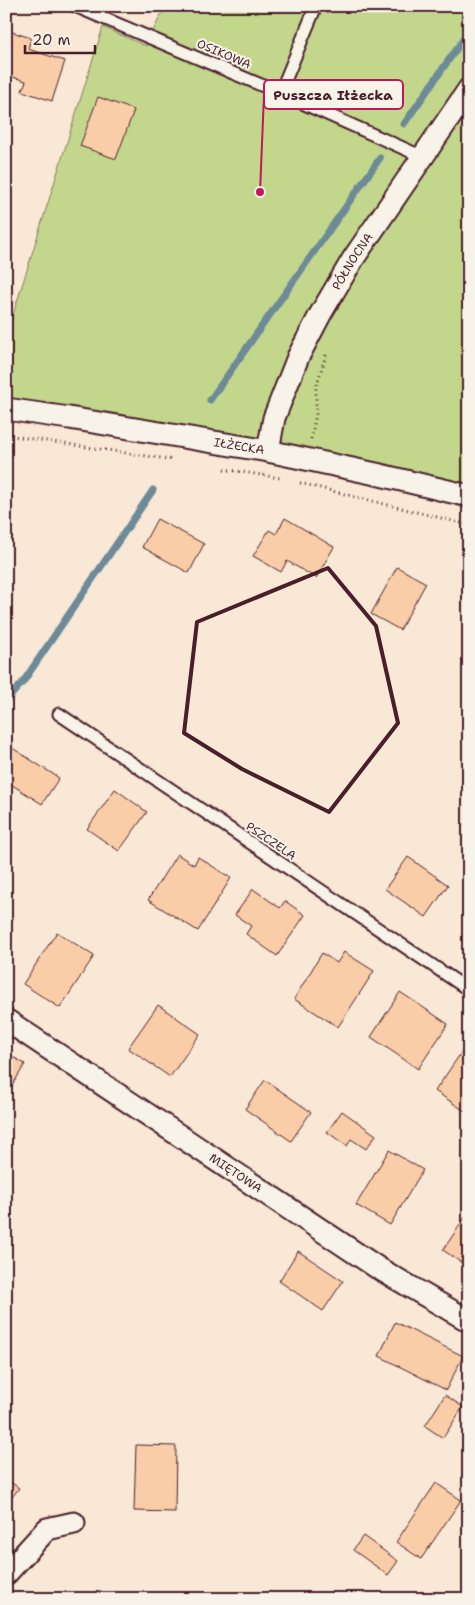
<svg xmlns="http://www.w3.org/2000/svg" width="475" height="1605" font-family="'Shantell Sans',sans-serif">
<rect width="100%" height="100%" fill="#f8e8d5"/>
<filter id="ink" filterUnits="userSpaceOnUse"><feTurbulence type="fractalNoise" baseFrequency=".02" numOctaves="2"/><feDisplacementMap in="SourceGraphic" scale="10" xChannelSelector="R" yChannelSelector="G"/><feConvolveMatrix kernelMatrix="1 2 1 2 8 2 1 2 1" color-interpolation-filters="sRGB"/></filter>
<g filter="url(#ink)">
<!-- green -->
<polygon fill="#c3d78c" stroke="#867b5c" points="165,6 469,6 469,496 6,409 6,337 103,27 146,46"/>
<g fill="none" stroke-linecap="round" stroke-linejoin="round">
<!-- stream -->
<g stroke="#6c8a98" stroke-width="7">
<polyline points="404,124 469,31"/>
<polyline points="210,400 380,158"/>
<polyline points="6,701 23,682 153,490"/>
</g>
</g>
<!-- building -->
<g fill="#f9cda8" stroke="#4a1f2b">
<polygon points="6,30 31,38 28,49 65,61 52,101 22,91 26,81 6,75"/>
<polygon points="98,97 134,110 116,159 80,146"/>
<polygon points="285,518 334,547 316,578 287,561 281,572 253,556 269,530 276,534"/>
<polygon points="157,519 204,544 189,573 142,547"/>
<polygon points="397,567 426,583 400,630 371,614"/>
<polygon points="6,744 59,778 42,804 6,781"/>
<polygon points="115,789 147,812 119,851 87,829"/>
<polygon points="177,854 194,865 198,857 231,878 198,931 148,900"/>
<polygon points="408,857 448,885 426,917 385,889"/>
<polygon points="253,889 280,908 285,901 305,915 277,956 246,934 251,926 235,915"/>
<polygon points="57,932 94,956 60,1008 23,984"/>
<polygon points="344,952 374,971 338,1027 294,999 322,953 337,963"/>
<polygon points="400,992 448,1024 418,1069 371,1037"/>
<polygon points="158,1005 200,1034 170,1077 128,1048"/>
<polygon points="463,1050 469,1053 469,1114 435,1091"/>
<polygon points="6,1053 25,1064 9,1091 6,1090"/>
<polygon points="265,1080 311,1112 291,1141 245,1109"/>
<polygon points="342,1111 376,1135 366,1149 351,1139 347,1146 327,1132"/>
<polygon points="389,1150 423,1170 390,1225 356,1205"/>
<polygon points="468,1213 469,1213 469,1268 443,1250"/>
<polygon points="298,1251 343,1281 323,1311 279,1281"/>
<polygon points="395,1322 463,1356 446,1390 379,1356"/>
<polygon points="445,1395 463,1407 443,1438 425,1426"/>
<polygon points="136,1445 176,1446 175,1512 134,1511"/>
<polygon points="6,1479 19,1488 6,1505"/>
<polygon points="436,1483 461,1500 421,1559 396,1542"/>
<polygon points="363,1536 398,1561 388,1575 353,1550"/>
</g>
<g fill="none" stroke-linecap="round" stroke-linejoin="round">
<!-- service casing -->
<g stroke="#4a1f2b" stroke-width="15">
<g id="service">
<polyline points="75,6 280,93 423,157"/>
<polyline points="280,93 316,6"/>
<polyline points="59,714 469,990"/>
</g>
</g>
<!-- minor casing -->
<g stroke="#4a1f2b" stroke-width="25">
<g id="minor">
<path id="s1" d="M 6,409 L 69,418 L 268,451 L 376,474 L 469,496"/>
<path id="s2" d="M 268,451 L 274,418 L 298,357 L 321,313 L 353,259 L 469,89"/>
<path id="s3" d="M 6,1020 L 378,1268 L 469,1321"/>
<polyline points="6,1574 47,1529 74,1523"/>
</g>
</g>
<!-- path -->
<g stroke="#4a1f2b" stroke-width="3" stroke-dasharray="1 4" stroke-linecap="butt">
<polyline points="6,435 174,460"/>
<polyline points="311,439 316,414 316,387 326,355"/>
<polyline points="224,469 280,478"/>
<polyline points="300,483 469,525"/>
<polyline points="462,1599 469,1591"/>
</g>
<!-- service -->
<use href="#service" stroke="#f7f3e8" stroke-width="11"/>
<!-- minor -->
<use href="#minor" stroke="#f7f3e8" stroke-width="21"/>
</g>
</g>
<!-- marked area -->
<path fill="none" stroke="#4a1f2b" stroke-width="4" stroke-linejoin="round" d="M 328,568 L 376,626 L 398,723 L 329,812 L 242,769 L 184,733 L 197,622 Z"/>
<g text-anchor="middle" stroke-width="4" stroke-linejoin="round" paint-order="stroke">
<!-- street labels -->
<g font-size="12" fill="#4a1f2b" stroke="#f7f3e8">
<text transform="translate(224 54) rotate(23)" y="4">OSIKOWA</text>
<text dy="4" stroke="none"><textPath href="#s2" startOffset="209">PÓŁNOCNA</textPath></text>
<text dy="4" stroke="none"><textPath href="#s1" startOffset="236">IŁŻECKA</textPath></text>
<text transform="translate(271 841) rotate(34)" y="4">PSZCZELA</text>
<text dy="4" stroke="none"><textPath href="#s3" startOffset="276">MIĘTOWA</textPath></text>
</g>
</g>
<!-- callouts -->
<path fill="none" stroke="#c2185b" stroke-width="2" d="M260 192L264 95"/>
<circle fill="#c2185b" stroke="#f7f3e8" stroke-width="2" cx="260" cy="192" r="5"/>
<rect fill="#f7f3e8" stroke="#c2185b" stroke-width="2" x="264" y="80" width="139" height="29" rx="5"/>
<g font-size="14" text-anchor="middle" font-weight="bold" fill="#4a1f2b">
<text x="333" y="100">Puszcza Iłżecka</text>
</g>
<!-- margin -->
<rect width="475" height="1605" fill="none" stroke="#f7f3e8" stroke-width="25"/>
<rect x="12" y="12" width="450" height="1580" fill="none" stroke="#4a1f2b" stroke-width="2" filter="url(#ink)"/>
<!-- scale -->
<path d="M25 45v8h70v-8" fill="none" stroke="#4a1f2b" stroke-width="2.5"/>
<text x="32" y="45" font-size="15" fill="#4a1f2b" stroke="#f7f3e8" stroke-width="4" paint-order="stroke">20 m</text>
</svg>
